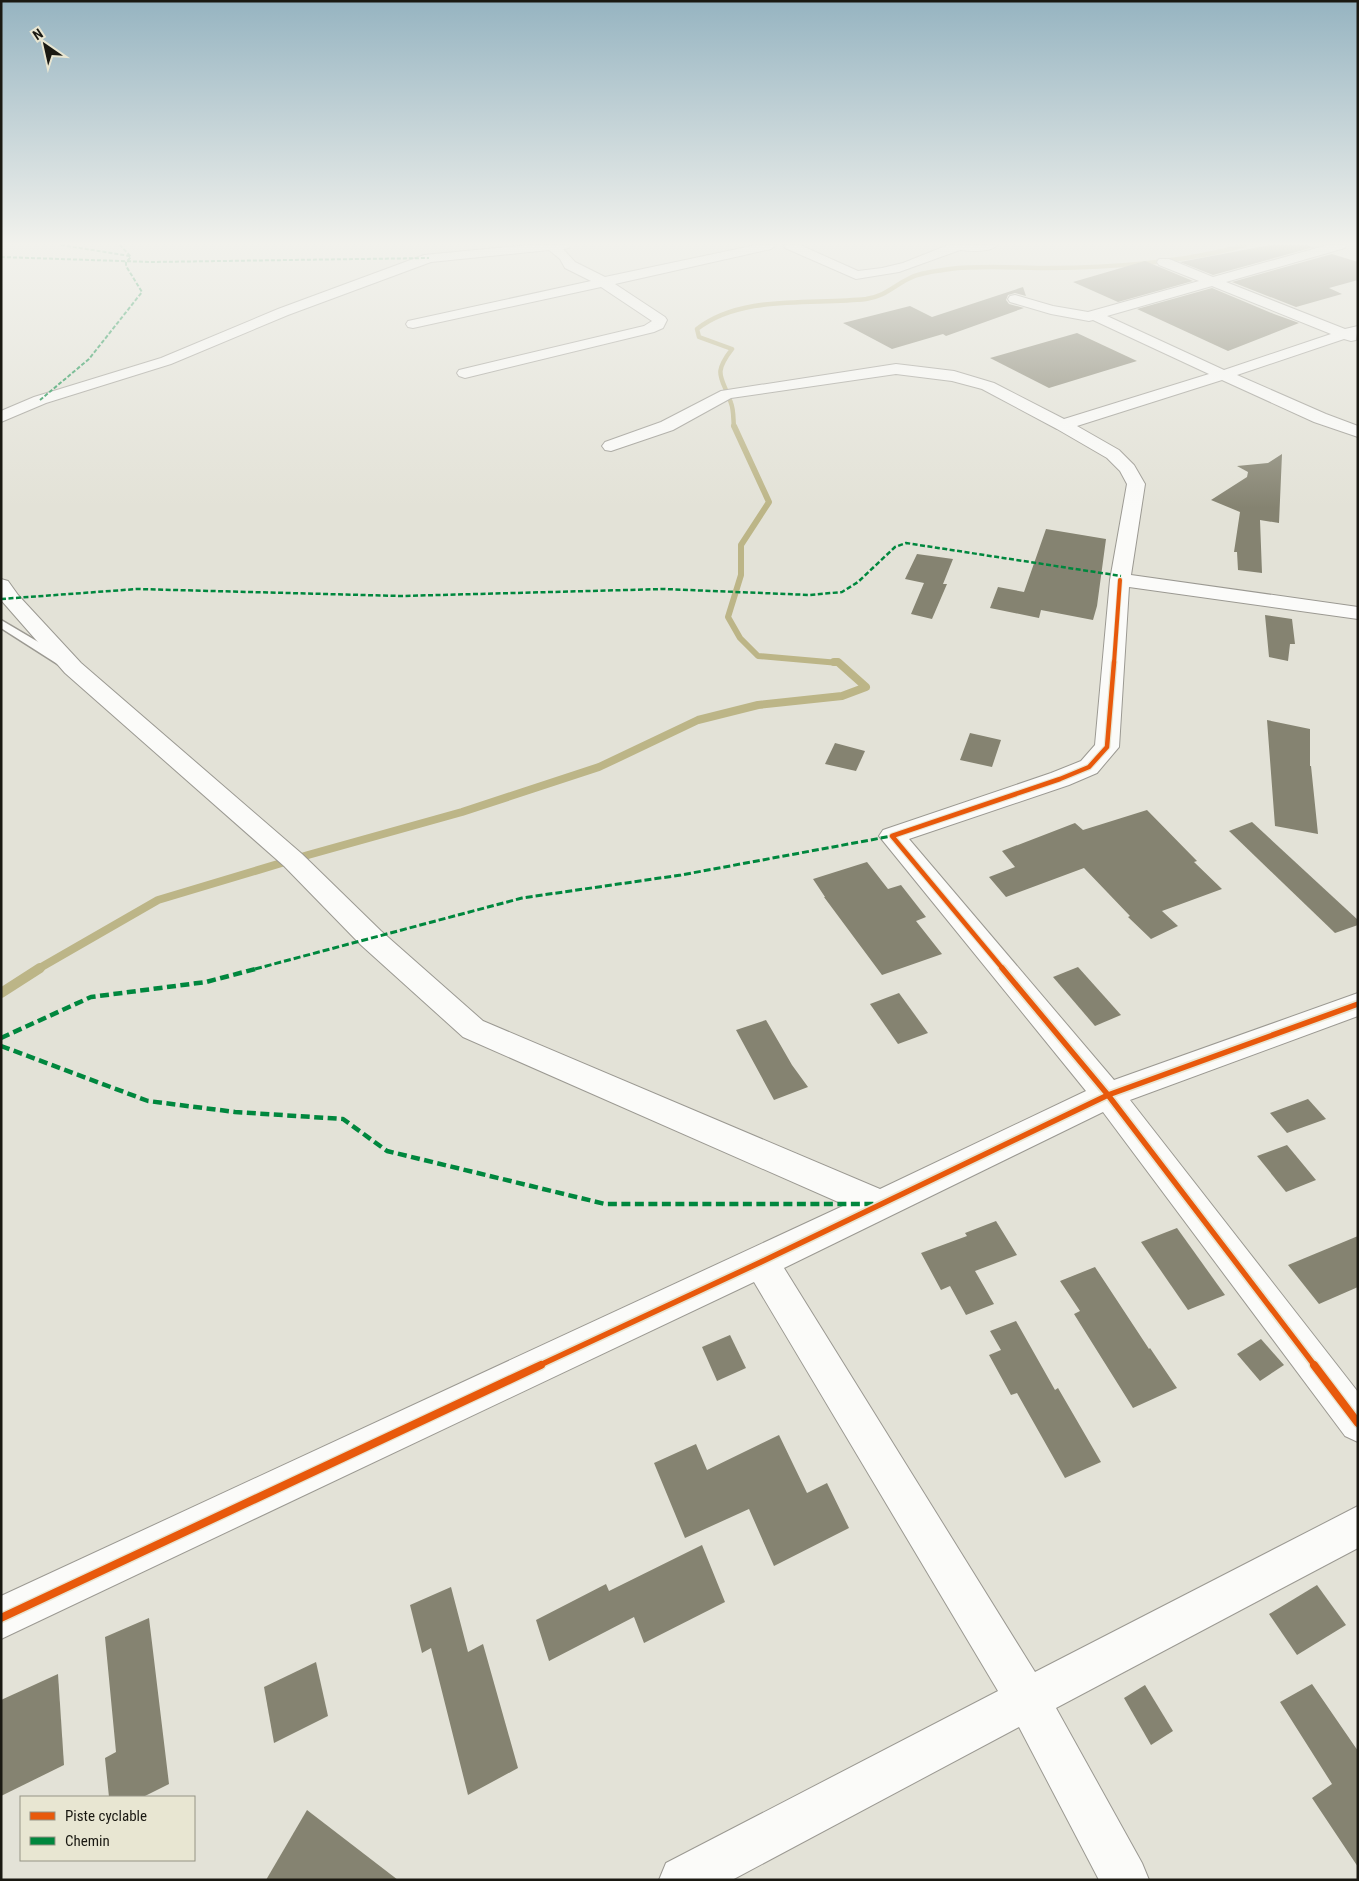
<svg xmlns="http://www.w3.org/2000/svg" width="1359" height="1881" font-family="'Roboto Condensed',sans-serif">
<rect width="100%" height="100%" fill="#e3e2d7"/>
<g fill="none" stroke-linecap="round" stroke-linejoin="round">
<!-- stream-far3 -->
<path stroke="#bcb587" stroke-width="4.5" d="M 734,427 C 733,419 734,411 731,403 C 722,376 712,375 732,349 L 699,337 L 697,329 C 742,294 812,305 866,299 C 886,296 893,286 910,278 C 921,272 938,271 950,269 C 979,265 1019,268 1049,268 C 1109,268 1188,262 1245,245"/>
<!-- stream-far2 -->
<polyline stroke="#bcb587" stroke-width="6" points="734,426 769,502 741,545 741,575 728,617 740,638 758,656 839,663"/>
<!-- stream-far1 -->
<polyline stroke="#bcb587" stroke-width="8" points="38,969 158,900 308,855 462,812 599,767 698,720 758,705 842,696 866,687 838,662 834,662"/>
<!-- stream -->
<polyline stroke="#bcb587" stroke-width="10" points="1,993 40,968"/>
</g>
<!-- building -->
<g fill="#858371">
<polygon points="1270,245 1306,245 1314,247 1213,275 1180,262"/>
<polygon points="1332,254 1358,262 1358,280 1329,288 1342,294 1296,307 1232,282"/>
<polygon points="1145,261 1193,281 1118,302 1073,282"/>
<polygon points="1023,287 1026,296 1015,293 1008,295 1006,300 1009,304 1024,308 946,336 943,334 892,349 843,323 910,306 932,317"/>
<polygon points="1212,288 1274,314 1299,323 1228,351 1137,309"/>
<polygon points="1077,333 1137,361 1049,388 990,358"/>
<polygon points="1282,454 1279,523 1260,520 1262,573 1238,570 1237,552 1234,552 1240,512 1211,500 1247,477 1248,472 1237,466 1268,463"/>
<polygon points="1046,529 1106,539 1097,606 1093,620 1041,610 1039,618 990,608 998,587 1024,592"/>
<polygon points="917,554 953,559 943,584 947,584 932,619 911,614 924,583 905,579"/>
<polygon points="1265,615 1292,619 1295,644 1290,644 1288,661 1269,657"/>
<polygon points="1267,720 1310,729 1310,766 1311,766 1318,834 1275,826"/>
<polygon points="970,733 1001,740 992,767 960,760"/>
<polygon points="835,743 865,751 856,771 825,764"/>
<polygon points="1147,810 1197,861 1194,862 1222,889 1162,911 1178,926 1151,939 1128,917 1130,916 1084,868 1006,897 989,877 1015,867 1002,851 1075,823 1083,830"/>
<polygon points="1252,822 1358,920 1358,925 1335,933 1229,831"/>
<polygon points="867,862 888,889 901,885 926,917 916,921 942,954 882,975 824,897 825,897 813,879"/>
<polygon points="1078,967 1121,1015 1095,1026 1053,977"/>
<polygon points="899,993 928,1033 898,1044 870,1004"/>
<polygon points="766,1020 792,1065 808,1087 774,1100 736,1030"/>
<polygon points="1308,1099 1326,1119 1287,1133 1270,1113"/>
<polygon points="1287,1145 1316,1180 1286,1192 1257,1156"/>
<polygon points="996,1221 1017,1255 975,1271 994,1304 966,1315 950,1286 941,1290 921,1253 967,1236 965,1233"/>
<polygon points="1177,1228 1225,1295 1188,1310 1141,1242"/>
<polygon points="1358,1236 1358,1287 1319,1304 1288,1265"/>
<polygon points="1095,1267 1149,1349 1150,1348 1177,1388 1133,1408 1074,1314 1080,1311 1060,1281"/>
<polygon points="1016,1321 1055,1390 1058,1388 1101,1462 1065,1478 1017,1393 1011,1395 989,1355 1001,1350 990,1331"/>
<polygon points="730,1335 746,1368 717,1381 702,1347"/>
<polygon points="1261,1339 1284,1365 1260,1381 1237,1354"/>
<polygon points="779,1435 807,1493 827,1483 849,1528 774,1566 749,1509 685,1538 654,1463 696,1444 707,1470"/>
<polygon points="702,1545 725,1602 644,1643 634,1617 549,1661 536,1620 606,1584 609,1591"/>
<polygon points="1317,1585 1346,1625 1297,1655 1269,1614"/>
<polygon points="451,1587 468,1652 483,1644 518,1768 468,1795 431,1648 422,1653 410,1605"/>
<polygon points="149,1618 169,1784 143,1797 109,1797 105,1758 116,1752 105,1637"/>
<polygon points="316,1662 328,1716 274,1743 264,1687"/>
<polygon points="58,1674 64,1765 1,1796 1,1700"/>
<polygon points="1312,1684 1358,1751 1358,1867 1312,1798 1332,1784 1280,1702"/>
<polygon points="1145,1685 1173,1731 1151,1745 1124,1698"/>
<polygon points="307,1810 398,1880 266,1880"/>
</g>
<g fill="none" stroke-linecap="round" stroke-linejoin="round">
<!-- service casing -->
<g stroke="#9b9992" stroke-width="3">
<polygon id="service" points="1,620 67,659 69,662 67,665 59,665 1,628"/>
</g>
<!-- minor casing -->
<g stroke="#9b9992" stroke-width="2">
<g id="minor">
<polygon points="529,245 570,245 569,248 563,249 575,262 605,277 756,245 777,245 771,249 615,284 665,317 667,320 663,328 654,332 465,378 459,376 457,373 459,370 644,326 652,321 601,287 413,328 408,327 406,324 408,321 591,281 565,268 560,259 549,250 431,262 288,315 171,364 46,403 1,422 1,411 34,397 161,358 278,309 424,255"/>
<path d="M 784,245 L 800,245 L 858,271 L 882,268 L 903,263 L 948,245 L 997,245 C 990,253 970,251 960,250 L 899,272 L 856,279 L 785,248 Z"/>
<path d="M 1328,245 L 1346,245 L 1345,248 L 1226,282 L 1345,329 L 1358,326 L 1356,340 L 1351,341 L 1344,339 L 1237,375 L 1326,414 L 1358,426 L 1358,437 L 1314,422 L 1222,380 L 1077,426 L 1119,450 L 1134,465 L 1145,484 L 1131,575 L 1358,607 L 1358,619 L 1129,587 L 1119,747 L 1097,773 L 1069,785 L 909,839 L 1114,1080 L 1358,993 L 1358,1016 L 1130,1100 L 1358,1392 L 1358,1442 L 1345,1436 L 1103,1112 L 784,1268 L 1035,1672 L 1358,1506 L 1358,1548 L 1056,1708 L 1142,1863 L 1149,1880 L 1099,1880 L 1019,1727 L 732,1880 L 659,1880 L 666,1863 L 998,1691 L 754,1282 L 1,1639 L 1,1596 L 845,1205 L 463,1037 L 361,945 L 284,866 L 65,673 L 1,600 L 1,579 L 8,581 L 18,595 L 81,663 L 302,854 L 381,931 L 483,1021 L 880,1189 L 1086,1091 L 879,836 L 883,830 L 1051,773 L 1081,761 L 1095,745 L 1110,580 L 1127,484 L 1120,471 L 1107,458 L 1057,429 L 982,389 L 952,381 L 896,374 L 731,398 L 673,430 L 611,451 L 605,450 L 602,446 L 605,442 L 661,422 L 721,391 L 896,364 L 954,371 L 994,383 L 1064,419 L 1209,374 L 1093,320 L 1089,321 L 1051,314 L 1010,302 L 1008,299 L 1010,296 L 1015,295 L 1053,306 L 1088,312 L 1199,281 L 1159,265 L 1157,262 L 1159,259 L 1169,259 L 1213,277 ZM 1212,286 L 1331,334 L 1224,370 L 1107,316 Z"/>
</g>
</g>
<!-- service -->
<use href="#service" fill="#fbfbf9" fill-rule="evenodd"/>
<!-- minor -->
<use href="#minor" fill="#fbfbf9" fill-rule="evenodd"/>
<!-- quiet-far3 -->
<g stroke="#00873e" stroke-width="2" stroke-dasharray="4 2" stroke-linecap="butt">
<polyline points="61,245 130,256"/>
<polyline points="1,257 151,262 429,258"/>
<polyline points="40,400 89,359 142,292 126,266 126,262 131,257 120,245"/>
</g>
<!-- quiet-far2 -->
<polyline stroke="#00873e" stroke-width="2.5" stroke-dasharray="5 2.5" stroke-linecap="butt" points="1,599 137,589 401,596 664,589 810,595 842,592 858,582 895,547 906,543 1121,576"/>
<!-- quiet-far1 -->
<polyline stroke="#00873e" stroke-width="3" stroke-dasharray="7 3" stroke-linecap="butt" points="255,969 522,898 681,875 892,836"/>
<!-- quiet -->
<g stroke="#00873e" stroke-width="4.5" stroke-dasharray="9 4.5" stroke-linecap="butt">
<polyline points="1,1038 91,997 206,982 259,968"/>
<polyline points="1,1046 148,1101 235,1112 343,1119 387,1151 605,1204 876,1204"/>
</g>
<!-- cycleway-far3 casing -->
<g stroke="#e8e6d2" stroke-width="5.5">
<polyline id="cycleway-far3" points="1114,663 1120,580"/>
</g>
<!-- cycleway-far2 casing -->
<g stroke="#e8e6d2" stroke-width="7">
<polyline id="cycleway-far2" points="1003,969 892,836 1060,779 1089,767 1107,747 1114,662"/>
</g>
<!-- cycleway-far1 casing -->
<g stroke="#e8e6d2" stroke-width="9">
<g id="cycleway-far1">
<polyline points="1002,968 1108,1095 1315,1366"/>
<polyline points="538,1366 761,1262 1108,1095 1358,1004"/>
</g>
</g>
<!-- cycleway casing -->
<g stroke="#e8e6d2" stroke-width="11">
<g id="cycleway">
<polyline points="1314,1365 1358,1423"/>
<polyline points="1,1618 541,1365"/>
</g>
</g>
<!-- cycleway-far3 -->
<use href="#cycleway-far3" stroke="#e8590c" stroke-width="4"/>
<!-- cycleway-far2 -->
<use href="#cycleway-far2" stroke="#e8590c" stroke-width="4.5"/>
<!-- cycleway-far1 -->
<use href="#cycleway-far1" stroke="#e8590c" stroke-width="5.5"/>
<!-- cycleway -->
<use href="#cycleway" stroke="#e8590c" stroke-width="8"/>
</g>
<!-- sky -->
<linearGradient id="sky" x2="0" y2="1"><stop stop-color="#96b4c1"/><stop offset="0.48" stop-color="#f2f2ed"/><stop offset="1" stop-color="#f2f2ed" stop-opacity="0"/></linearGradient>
<rect width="1359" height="508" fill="url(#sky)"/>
<!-- border -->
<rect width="1359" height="1881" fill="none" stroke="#1a1912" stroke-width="5"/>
<!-- legend -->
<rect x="20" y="1796" width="175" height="65" fill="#e8e6d2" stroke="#969485"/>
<rect x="30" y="1812" width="25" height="8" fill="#e8590c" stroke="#969485"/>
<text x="65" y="1821" font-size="15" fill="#1a1912">Piste cyclable</text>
<rect x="30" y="1837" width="25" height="8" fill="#00873e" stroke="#969485"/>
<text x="65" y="1846" font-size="15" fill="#1a1912">Chemin</text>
<!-- north arrow -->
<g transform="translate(45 45) rotate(326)" stroke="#e8e6d2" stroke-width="4" paint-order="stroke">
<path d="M0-4L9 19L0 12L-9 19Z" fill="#1a1912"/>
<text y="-8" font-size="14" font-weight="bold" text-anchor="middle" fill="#1a1912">N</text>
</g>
</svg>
